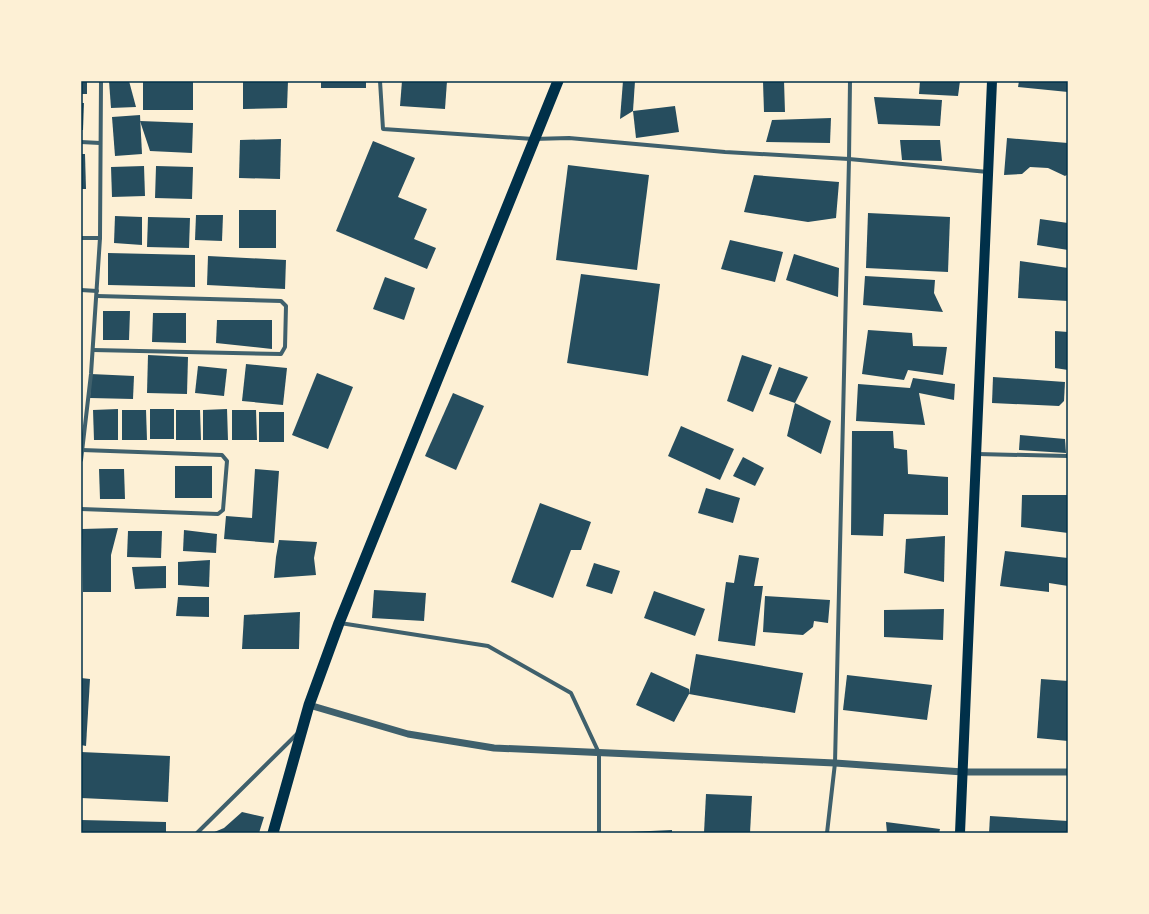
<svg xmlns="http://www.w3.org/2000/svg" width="1149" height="914" font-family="'PT Sans',sans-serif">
<rect width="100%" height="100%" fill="#fdf0d5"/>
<!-- building -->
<g fill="#264d5e">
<rect x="81" y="81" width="6" height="13"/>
<polygon points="109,81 129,81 136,107 111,108"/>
<polygon points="243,81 288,81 287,108 243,109"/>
<rect x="321" y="81" width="45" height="7"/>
<polygon points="402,81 447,81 445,109 400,106"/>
<polygon points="623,81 635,81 633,111 620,119"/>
<polygon points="784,81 785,112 764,112 763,82"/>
<polygon points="920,81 960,81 958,96 919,94"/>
<polygon points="1019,81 1068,81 1068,92 1018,87"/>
<rect x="143" y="82" width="50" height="28"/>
<polygon points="874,97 942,100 940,126 878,124"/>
<polygon points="81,103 84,103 83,130 81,130"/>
<polygon points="675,106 679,132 636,138 633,111"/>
<polygon points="140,115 142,154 115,156 112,117"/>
<polygon points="831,118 830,143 766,142 772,120"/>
<polygon points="140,121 193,123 192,153 150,151"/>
<polygon points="1007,138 1068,143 1068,174 1065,176 1048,168 1030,167 1022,174 1004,175"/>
<polygon points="281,139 280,179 239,178 240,140"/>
<polygon points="900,140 940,140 942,161 902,160"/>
<polygon points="373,141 415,158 398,197 427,209 414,239 436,248 427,269 336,231"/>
<polygon points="81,154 85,154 86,189 81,189"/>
<polygon points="568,165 649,175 637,270 556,260"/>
<polygon points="144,166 145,196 112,197 111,167"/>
<polygon points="156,166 193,167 192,199 155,198"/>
<polygon points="754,175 839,182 836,218 808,222 744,212"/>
<rect x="239" y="210" width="37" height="38"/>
<polygon points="868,213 950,217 948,272 866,268"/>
<polygon points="196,215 223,215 222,241 195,240"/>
<polygon points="115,216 142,217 142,245 114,243"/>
<polygon points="148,217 190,218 189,248 147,247"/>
<polygon points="1040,219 1068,223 1068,250 1037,245"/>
<polygon points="730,240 783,252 775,282 721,269"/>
<polygon points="108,253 195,255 195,287 108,285"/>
<polygon points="794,254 839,268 838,297 786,280"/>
<polygon points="208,256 286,260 285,289 207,285"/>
<polygon points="1020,261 1068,268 1068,301 1018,298"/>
<polygon points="581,274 660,284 648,376 567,363"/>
<polygon points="865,276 935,280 934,293 943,312 863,305"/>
<polygon points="385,277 415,288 404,320 373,309"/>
<polygon points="103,311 130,311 129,340 103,340"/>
<polygon points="153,313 186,313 186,343 152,342"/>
<polygon points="217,320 272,320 272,349 216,343"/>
<polygon points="868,330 912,333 913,346 947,347 943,375 908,370 904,380 862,374"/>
<polygon points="1055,331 1068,332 1068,370 1055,368"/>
<polygon points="148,355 188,357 187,394 147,393"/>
<polygon points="742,355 772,365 753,412 727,401"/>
<polygon points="246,364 287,368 283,405 242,401"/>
<polygon points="198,366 227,369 224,396 195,393"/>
<polygon points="779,367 808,377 795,403 831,421 821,454 787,436 795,403 769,394"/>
<polygon points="317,373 353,387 328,449 292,435"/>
<polygon points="91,374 134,376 133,399 90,398"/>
<polygon points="993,377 1065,382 1064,401 1059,406 992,403"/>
<polygon points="913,378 955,384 954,400 919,393 925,425 856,421 858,384 910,388"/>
<polygon points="453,393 484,406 456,470 425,456"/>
<polygon points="118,409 118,440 94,440 93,410"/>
<rect x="150" y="409" width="24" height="30"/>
<polygon points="227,409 228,440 203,440 203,410"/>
<polygon points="122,410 146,410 147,440 122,440"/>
<polygon points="176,410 200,410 201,440 176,440"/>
<polygon points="232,410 256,410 257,440 232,440"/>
<rect x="259" y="412" width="25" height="30"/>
<polygon points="681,426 734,449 720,480 668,456"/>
<polygon points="852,431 893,431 894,448 907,450 908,474 948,477 948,515 884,514 883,536 851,535"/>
<polygon points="1020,435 1065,439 1066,453 1019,450"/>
<polygon points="743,457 764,468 755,486 733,476"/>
<rect x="175" y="466" width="37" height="32"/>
<polygon points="99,469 124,469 125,499 100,499"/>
<polygon points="255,469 279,471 274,543 224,539 226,516 252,518"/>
<polygon points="706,488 740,498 733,523 698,513"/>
<polygon points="1022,495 1068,495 1068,533 1021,527"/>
<polygon points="540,503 591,522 581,550 571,550 553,598 511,582"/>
<polygon points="118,528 111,555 111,592 83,592 82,529"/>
<polygon points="184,530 217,534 216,553 183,551"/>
<polygon points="128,531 162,531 161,558 127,557"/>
<polygon points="945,536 944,582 904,573 906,539"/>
<polygon points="279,540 317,542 314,558 316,575 274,578 276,557"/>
<polygon points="1005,551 1068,558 1068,586 1049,583 1049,592 1000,586"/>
<polygon points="739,555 759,558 754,586 763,586 755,646 718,641 726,582 734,583"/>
<polygon points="210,560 209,587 178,585 178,562"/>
<polygon points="594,563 620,571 612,594 586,586"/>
<polygon points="166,566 166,588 135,589 132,567"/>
<polygon points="374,590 426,593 424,621 372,618"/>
<polygon points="654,591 705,609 695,636 644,618"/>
<polygon points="765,596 830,600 828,623 814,621 813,627 803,635 763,632"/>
<polygon points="178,597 209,597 209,617 176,616"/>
<polygon points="944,609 943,640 884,637 884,610"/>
<polygon points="300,612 299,649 242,649 244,615"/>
<polygon points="696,654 803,673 795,713 689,694 674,722 636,705 651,672 689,689 689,694"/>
<polygon points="847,675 932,685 927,720 843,710"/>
<polygon points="81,678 90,679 86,746 81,745"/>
<polygon points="1041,679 1068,681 1068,741 1037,738"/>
<polygon points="81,752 170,756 168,802 81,798"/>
<polygon points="706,794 752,796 750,833 704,833"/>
<polygon points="242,812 264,817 259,833 212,833 224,828"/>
<polygon points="990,816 1068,821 1068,833 989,833"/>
<polygon points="81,820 166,822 166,833 81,833"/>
<polygon points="886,822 940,829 939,833 887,833"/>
<polygon points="672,830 672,833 629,833 629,832"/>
</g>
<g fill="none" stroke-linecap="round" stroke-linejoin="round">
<!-- minor -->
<g stroke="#3f606c" stroke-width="4">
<polyline points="380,81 383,129 533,139 569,138 725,152 849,159 988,172"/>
<polyline points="81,142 100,143"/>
<polyline points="81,238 100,238"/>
<polyline points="81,290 97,291"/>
<polyline points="93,350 281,354 285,347 286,306 281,301 97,296"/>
<polyline points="977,454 1068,456"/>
<polyline points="81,460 91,374 100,238 101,81"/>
<polyline points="81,509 218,514 223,510 227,461 222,455 82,450"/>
<polyline points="340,623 488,646 571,693 599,753 599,833"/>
<polyline points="197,833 297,734"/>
<polyline points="827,833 835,763 849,159 850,81"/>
</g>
<!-- tertiary -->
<polyline stroke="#3f606c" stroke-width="7" points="309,705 408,734 494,748 835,763 963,772 1068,772"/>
<!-- primary -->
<polyline stroke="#003049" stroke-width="10" points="960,833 992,81"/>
<!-- trunk -->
<polyline stroke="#003049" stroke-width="11" points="273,833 309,705 339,623 558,81"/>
</g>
<!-- border -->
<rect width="1149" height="914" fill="none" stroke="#fdf0d5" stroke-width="164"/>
<rect x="82" y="82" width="985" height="750" fill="none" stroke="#003049" stroke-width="1.5"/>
</svg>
